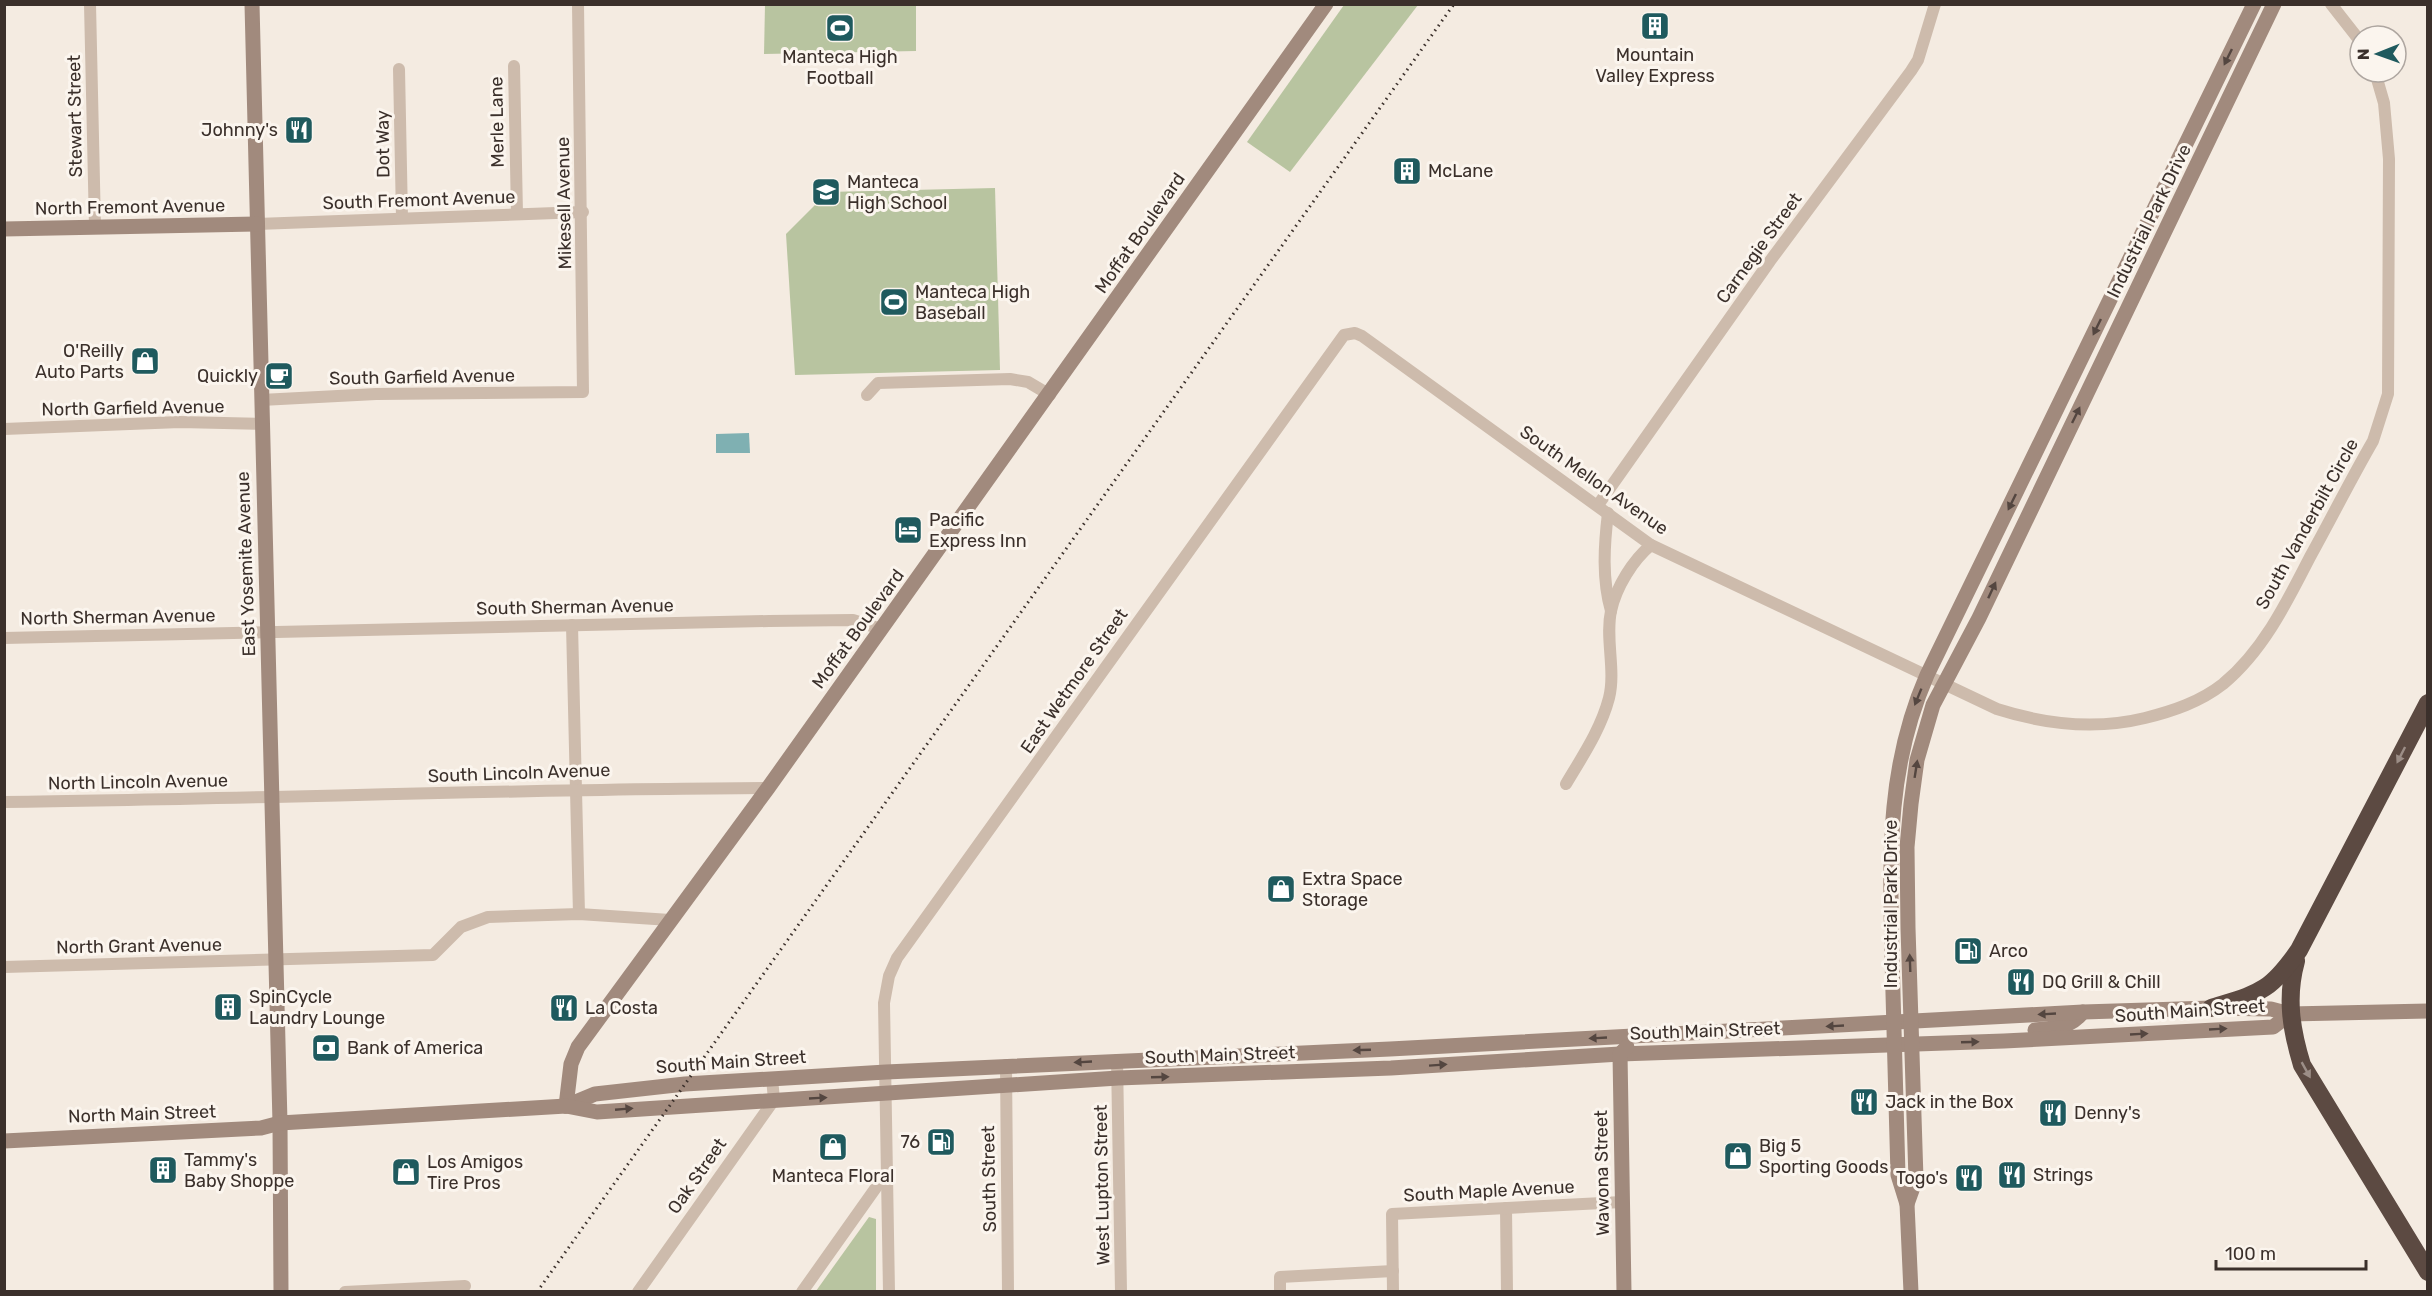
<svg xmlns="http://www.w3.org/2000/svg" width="2432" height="1296" font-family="Rubik,sans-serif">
<rect width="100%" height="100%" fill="#f4ebe1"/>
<!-- green -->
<g fill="#b8c4a0">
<polygon points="765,5 916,5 916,51 764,54"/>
<polygon points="1344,5 1418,5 1290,172 1247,142"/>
<polygon points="995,188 1000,370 795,375 786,234 828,192"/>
<polygon points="869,1217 876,1219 876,1291 816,1291"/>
</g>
<!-- water -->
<polygon fill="#7fb0b2" points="749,433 750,453 716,453 716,434"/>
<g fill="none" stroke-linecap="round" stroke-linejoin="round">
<!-- street -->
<g stroke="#cdbbac" stroke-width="12">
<polyline points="90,4 95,227"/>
<polyline points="2331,4 2360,41"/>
<polyline points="514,66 517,214"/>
<polyline points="399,69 402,218"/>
<polyline points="257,224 583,212"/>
<polyline points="867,395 878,383 1010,379 1028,382 1050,395"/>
<polyline points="261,400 376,394 583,392 578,4"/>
<polyline points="4,429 180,422 262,424"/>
<polyline points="1598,505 1770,261 1911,71 1918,60 1935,4"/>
<path d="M 1608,513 C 1604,546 1602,579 1611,611"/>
<polyline points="572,625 579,914"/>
<polyline points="4,638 769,621 853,620 881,629"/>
<path d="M 1566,784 C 1582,757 1601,729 1609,698 C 1616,670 1605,638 1611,611 C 1616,587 1633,560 1651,545"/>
<path d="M 4,802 C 259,799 513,789 768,788"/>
<polyline points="4,967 433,955 461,927 488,917 579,914 670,920"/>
<polyline points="1117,1060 1121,1292"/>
<polyline points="1006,1065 1008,1292"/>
<polyline points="1506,1208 1507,1292"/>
<polyline points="345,1292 465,1286"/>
<polyline points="638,1292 774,1100 772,1078"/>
<polyline points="802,1292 887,1172"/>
<path d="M 889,1292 L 884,1003 L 889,976 L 897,958 L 1344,335 L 1355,333 L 1362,336 L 1651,545 L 1997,709 C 2044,724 2096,730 2145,718 C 2173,711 2200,702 2223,684 C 2263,651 2287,602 2310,557 C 2331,519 2351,479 2373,441 L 2388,394 L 2389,159 L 2384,103 L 2375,72"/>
<polyline points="1280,1292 1280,1277 1393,1271"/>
<polyline points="1393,1292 1392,1214 1622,1202"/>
</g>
<!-- secondary -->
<g stroke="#a18a7d" stroke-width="15">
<polyline points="252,4 280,1123 281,1292"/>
<polyline points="4,229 257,224"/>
<path d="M 2035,1030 C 2055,1028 2070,1028 2083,1012"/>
<polyline points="566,1106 595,1094 685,1084 886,1072 1390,1049 2083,1012 2211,1008 2271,1009 2290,1014 2428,1011"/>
<polyline points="566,1106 571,1064 578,1047 768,788 1326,4"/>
<polyline points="4,1141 261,1128 280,1123 566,1106 597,1112 1118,1078 1391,1068 1620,1054 2004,1041 2273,1027 2290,1014"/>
<polyline points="1907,1204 1916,1179 1908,928 1907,847 1911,804 1917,760 1933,705 1979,618 2274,4"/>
<polyline points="1624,1292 1620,1054 1627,1047"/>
<path d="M 1911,1292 L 1907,1204 L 1898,1175 C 1896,1102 1894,1029 1892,957 C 1890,857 1886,769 1927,675 L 2254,4"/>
</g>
<!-- highway -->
<g stroke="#5c4a42" stroke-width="18">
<path d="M 2296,961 C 2286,997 2291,1029 2302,1065 L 2428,1272"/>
<path d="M 2211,1008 C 2259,993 2269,993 2299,950 L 2428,703"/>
</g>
<!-- rail -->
<polyline stroke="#3b302b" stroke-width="3" stroke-dasharray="1.5 4.5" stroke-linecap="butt" points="537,1292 1454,4"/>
</g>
<!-- one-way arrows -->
<defs><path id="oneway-solid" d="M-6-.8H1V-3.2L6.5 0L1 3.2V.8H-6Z" transform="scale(1.5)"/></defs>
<g fill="#544640">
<use href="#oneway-solid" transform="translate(2228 57) rotate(116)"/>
<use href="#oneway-solid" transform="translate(2097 327) rotate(116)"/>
<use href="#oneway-solid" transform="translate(2076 415) rotate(-64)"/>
<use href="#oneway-solid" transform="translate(2012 502) rotate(116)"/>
<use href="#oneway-solid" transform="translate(1992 590) rotate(-65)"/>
<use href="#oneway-solid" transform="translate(1918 697) rotate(112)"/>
<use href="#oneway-solid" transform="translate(1916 769) rotate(-81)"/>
<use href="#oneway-solid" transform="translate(1910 963) rotate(-92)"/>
<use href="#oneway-solid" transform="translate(2047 1014) rotate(177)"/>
<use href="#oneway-solid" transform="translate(1835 1026) rotate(177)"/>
<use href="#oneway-solid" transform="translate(2218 1029) rotate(-3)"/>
<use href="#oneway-solid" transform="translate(2139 1034) rotate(-3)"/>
<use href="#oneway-solid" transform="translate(1598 1038) rotate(177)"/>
<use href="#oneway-solid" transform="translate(1970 1042) rotate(-2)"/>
<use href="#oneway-solid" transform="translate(1362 1050) rotate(178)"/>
<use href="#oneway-solid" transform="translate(1083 1062) rotate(177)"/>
<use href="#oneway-solid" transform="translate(1438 1065) rotate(-4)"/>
<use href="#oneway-solid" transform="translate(1160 1077) rotate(-2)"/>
<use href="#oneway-solid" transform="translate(818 1098) rotate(-3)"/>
<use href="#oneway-solid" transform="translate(624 1109) rotate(-5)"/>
</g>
<g fill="#9c8e87">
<use href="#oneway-solid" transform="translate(2401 755) rotate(117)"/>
<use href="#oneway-solid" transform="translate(2306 1070) rotate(61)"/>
</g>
<!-- icons -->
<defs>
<g id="building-square" transform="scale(1.5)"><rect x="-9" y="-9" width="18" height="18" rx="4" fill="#1f5a5e" stroke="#fbf5ee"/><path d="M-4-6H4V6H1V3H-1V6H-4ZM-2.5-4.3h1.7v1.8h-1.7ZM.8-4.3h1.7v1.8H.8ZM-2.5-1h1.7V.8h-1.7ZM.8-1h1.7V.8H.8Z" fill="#fff"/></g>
<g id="stadium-square" transform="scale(1.5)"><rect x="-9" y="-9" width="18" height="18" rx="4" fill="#1f5a5e" stroke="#fbf5ee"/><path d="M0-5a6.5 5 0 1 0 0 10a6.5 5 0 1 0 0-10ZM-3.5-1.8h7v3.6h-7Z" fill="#fff"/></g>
<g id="restaurant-square" transform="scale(1.5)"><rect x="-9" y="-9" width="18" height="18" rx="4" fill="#1f5a5e" stroke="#fbf5ee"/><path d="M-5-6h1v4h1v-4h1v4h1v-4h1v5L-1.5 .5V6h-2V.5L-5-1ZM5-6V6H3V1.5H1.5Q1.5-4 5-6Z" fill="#fff"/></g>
<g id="school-square" transform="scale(1.5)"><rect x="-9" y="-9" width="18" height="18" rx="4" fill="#1f5a5e" stroke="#fbf5ee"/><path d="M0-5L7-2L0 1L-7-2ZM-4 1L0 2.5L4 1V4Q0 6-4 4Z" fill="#fff"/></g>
<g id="shop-square" transform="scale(1.5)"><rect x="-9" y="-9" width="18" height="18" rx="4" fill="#1f5a5e" stroke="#fbf5ee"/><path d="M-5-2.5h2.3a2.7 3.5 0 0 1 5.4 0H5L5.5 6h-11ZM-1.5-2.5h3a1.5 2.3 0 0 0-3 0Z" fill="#fff"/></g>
<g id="cafe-square" transform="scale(1.5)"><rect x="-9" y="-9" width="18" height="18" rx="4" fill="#1f5a5e" stroke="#fbf5ee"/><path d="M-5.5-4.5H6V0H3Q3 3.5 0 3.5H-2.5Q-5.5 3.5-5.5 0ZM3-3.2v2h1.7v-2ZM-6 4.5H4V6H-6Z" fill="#fff"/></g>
<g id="hotel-square" transform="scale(1.5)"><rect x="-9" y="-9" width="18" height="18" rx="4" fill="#1f5a5e" stroke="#fbf5ee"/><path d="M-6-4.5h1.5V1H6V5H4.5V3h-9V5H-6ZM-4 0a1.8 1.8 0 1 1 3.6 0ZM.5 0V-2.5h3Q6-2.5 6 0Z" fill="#fff"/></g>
<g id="fuel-square" transform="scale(1.5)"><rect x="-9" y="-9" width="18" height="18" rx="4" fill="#1f5a5e" stroke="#fbf5ee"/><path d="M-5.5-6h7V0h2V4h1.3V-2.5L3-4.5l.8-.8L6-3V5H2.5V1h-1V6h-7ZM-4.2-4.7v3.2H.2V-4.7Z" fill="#fff"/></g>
<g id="bank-square" transform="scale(1.5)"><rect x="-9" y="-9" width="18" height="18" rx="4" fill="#1f5a5e" stroke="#fbf5ee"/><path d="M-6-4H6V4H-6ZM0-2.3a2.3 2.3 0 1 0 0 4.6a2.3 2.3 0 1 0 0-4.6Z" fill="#fff"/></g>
</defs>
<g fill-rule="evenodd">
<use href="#building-square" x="1655" y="26"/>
<use href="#stadium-square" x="840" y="28"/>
<use href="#restaurant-square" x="299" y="130"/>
<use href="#building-square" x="1407" y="171"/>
<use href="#school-square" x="826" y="192"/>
<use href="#stadium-square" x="894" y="302"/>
<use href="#shop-square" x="145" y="361"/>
<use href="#cafe-square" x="279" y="376"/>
<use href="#hotel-square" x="908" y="530"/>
<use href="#shop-square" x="1281" y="889"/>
<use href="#fuel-square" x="1968" y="951"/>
<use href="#restaurant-square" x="2021" y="982"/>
<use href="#building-square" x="228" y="1007"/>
<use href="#restaurant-square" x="564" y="1008"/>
<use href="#bank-square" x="326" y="1048"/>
<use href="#restaurant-square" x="1864" y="1102"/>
<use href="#restaurant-square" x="2053" y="1113"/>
<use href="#fuel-square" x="941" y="1142"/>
<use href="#shop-square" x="833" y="1147"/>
<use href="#shop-square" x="1738" y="1156"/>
<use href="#building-square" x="163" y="1170"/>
<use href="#shop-square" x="406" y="1172"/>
<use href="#restaurant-square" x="2012" y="1175"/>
<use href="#restaurant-square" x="1969" y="1178"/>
</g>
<g text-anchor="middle" stroke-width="6" stroke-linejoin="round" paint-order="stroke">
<!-- poi labels -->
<g font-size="18" fill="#3b302b" stroke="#fbf5ee" text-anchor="start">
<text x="1655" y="61" text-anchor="middle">Mountain<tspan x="1655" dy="21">Valley Express</tspan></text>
<text x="840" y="63" text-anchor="middle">Manteca High<tspan x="840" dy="21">Football</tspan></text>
<text x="278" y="136" text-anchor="end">Johnny's</text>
<text x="1428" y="177">McLane</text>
<text x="847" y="188">Manteca<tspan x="847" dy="21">High School</tspan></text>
<text x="915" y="298">Manteca High<tspan x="915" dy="21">Baseball</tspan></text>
<text x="124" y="357" text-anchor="end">O'Reilly<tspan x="124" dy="21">Auto Parts</tspan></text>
<text x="258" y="382" text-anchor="end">Quickly</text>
<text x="929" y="526">Pacific<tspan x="929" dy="21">Express Inn</tspan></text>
<text x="1302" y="885">Extra Space<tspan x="1302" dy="21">Storage</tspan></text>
<text x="1989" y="957">Arco</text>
<text x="2042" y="988">DQ Grill &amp; Chill</text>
<text x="249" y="1003">SpinCycle<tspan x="249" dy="21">Laundry Lounge</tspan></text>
<text x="585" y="1014">La Costa</text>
<text x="347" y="1054">Bank of America</text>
<text x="1885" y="1108">Jack in the Box</text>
<text x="2074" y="1119">Denny's</text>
<text x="920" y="1148" text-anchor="end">76</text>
<text x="1759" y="1152">Big 5<tspan x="1759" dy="21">Sporting Goods</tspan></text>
<text x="184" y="1166">Tammy's<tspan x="184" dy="21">Baby Shoppe</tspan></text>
<text x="427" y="1168">Los Amigos<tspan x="427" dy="21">Tire Pros</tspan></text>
<text x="2033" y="1181">Strings</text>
<text x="833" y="1182" text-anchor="middle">Manteca Floral</text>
<text x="1948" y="1184" text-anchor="end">Togo's</text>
</g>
<!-- street labels -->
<g font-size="18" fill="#3b302b" stroke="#fbf5ee">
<text transform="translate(75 116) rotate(-91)" y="6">Stewart Street</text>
<text transform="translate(497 122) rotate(-91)" y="6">Merle Lane</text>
<text transform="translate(383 144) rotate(-91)" y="6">Dot Way</text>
<text transform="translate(419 200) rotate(-2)" y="6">South Fremont Avenue</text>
<text transform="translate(564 203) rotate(-91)" y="6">Mikesell Avenue</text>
<text transform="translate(130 207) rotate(-1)" y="6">North Fremont Avenue</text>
<text transform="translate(2149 221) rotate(-64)" y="6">Industrial Park Drive</text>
<text transform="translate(1140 233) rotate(-55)" y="6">Moffat Boulevard</text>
<text transform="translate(1759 248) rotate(-54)" y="6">Carnegie Street</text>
<text transform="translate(422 377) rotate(-1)" y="6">South Garfield Avenue</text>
<text transform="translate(133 408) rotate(-1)" y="6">North Garfield Avenue</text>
<text transform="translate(1594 480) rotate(35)" y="6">South Mellon Avenue</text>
<text transform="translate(2307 524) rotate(-61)" y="6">South Vanderbilt Circle</text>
<text transform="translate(246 564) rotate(-92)" y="6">East Yosemite Avenue</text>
<text transform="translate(575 607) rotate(-1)" y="6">South Sherman Avenue</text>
<text transform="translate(118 617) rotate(-1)" y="6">North Sherman Avenue</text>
<text transform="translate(858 629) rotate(-54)" y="6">Moffat Boulevard</text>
<text transform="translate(1074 681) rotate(-55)" y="6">East Wetmore Street</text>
<text transform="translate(519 773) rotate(-2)" y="6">South Lincoln Avenue</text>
<text transform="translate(138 782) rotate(-1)" y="6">North Lincoln Avenue</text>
<text transform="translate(1891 904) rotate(-90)" y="6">Industrial Park Drive</text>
<text transform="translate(139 946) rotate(-1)" y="6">North Grant Avenue</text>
<text transform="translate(2190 1011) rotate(-4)" y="6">South Main Street</text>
<text transform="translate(1705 1031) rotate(-2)" y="6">South Main Street</text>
<text transform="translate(1220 1055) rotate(-2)" y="6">South Main Street</text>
<text transform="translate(731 1062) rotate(-4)" y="6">South Main Street</text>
<text transform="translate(142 1114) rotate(-2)" y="6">North Main Street</text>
<text transform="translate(1602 1173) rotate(-91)" y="6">Wawona Street</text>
<text transform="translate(697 1176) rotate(-55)" y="6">Oak Street</text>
<text transform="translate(989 1179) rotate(-91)" y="6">South Street</text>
<text transform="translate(1102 1185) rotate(-91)" y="6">West Lupton Street</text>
<text transform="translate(1489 1191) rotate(-3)" y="6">South Maple Avenue</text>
</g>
</g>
<!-- border -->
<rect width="2432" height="1296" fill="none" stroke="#3b302b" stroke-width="12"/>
<!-- north arrow -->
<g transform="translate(2378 54) rotate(269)"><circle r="28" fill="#fbf5ee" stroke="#aea6a0" stroke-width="1.5"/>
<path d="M0-4.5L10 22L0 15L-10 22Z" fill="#1f5a5e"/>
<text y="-9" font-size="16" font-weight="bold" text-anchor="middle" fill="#3b302b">N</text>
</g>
<!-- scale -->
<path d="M2216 1260v9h150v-9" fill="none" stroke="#3b302b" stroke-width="3"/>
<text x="2225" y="1260" font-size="18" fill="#3b302b" stroke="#fbf5ee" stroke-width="4.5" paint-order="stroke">100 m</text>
</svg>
